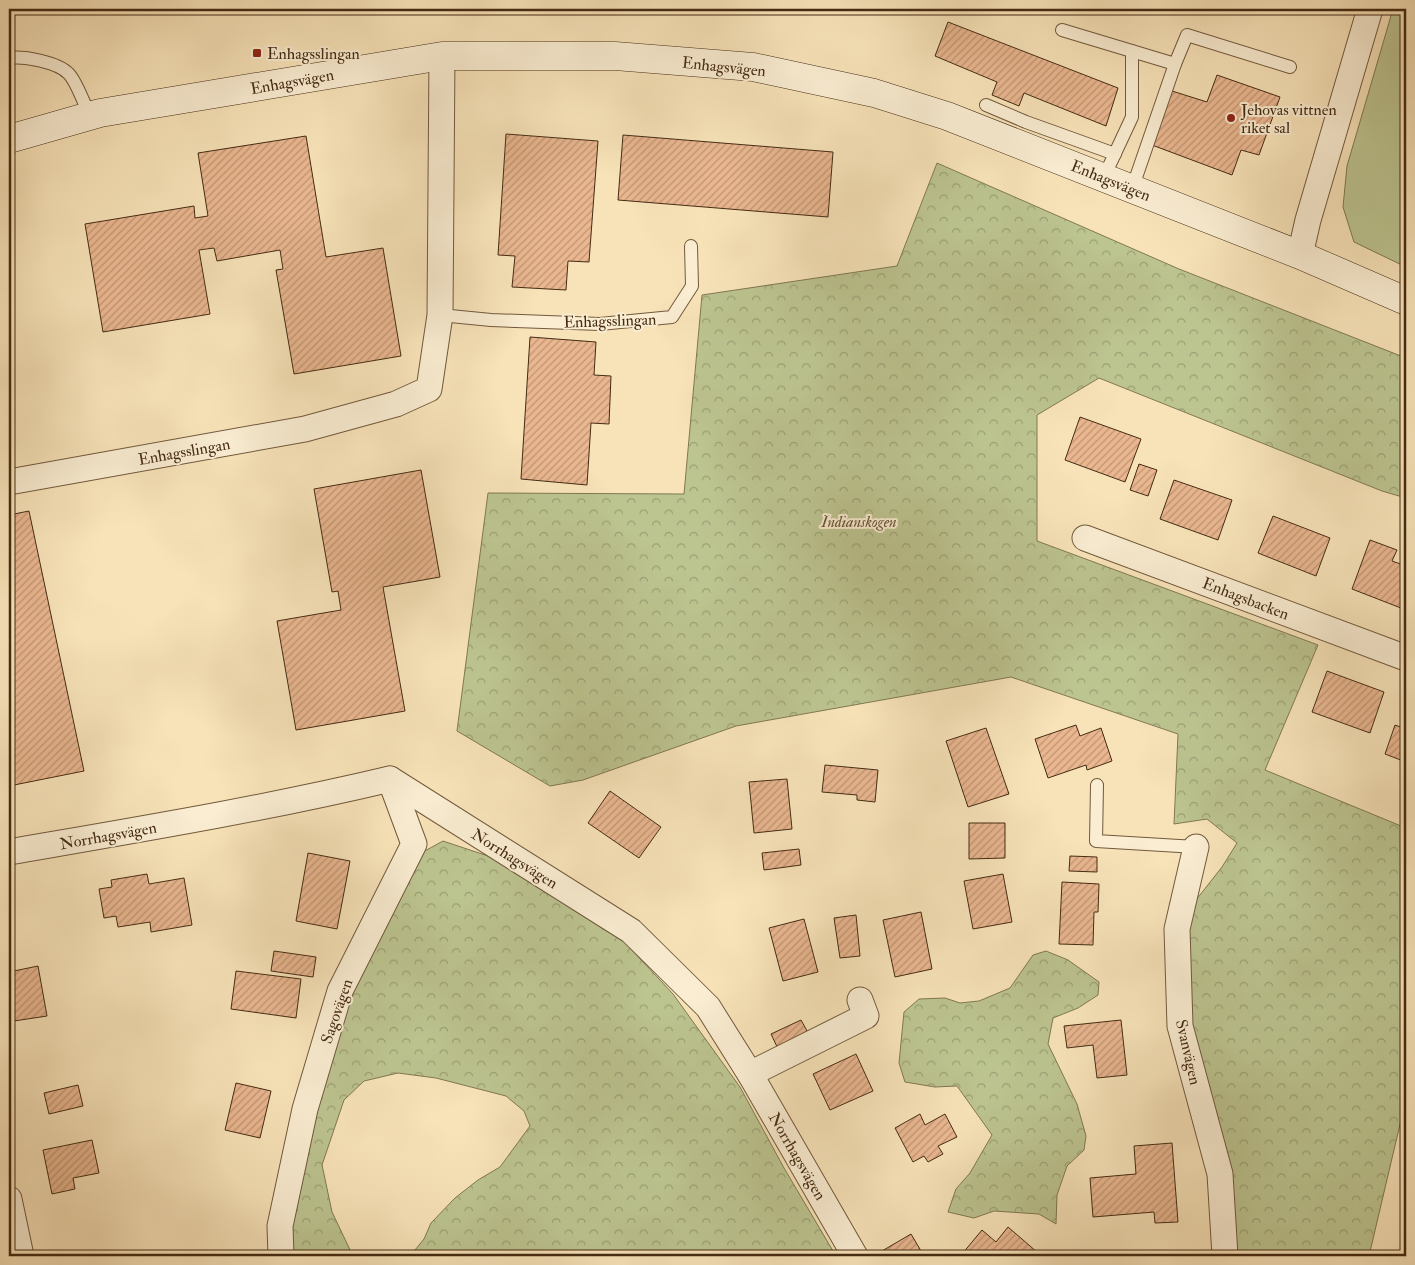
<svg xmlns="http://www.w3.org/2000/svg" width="1415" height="1265" font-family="'IM FELL Double Pica',serif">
<defs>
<pattern id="forest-crowns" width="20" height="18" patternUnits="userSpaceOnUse" patternTransform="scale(1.25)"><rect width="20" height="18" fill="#bcc490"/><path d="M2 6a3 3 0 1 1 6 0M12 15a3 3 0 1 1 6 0" fill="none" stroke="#9b9f74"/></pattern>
<pattern id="building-hatch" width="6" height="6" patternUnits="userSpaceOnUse" patternTransform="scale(1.25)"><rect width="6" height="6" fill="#eab790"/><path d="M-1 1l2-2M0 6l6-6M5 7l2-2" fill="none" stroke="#bf9574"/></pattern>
</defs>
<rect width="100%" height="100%" fill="#f8e3b9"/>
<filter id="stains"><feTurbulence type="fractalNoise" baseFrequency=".004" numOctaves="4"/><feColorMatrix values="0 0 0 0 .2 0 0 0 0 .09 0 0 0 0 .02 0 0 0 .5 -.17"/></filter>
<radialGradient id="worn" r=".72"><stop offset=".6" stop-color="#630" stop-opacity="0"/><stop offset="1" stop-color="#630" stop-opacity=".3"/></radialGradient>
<!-- grass -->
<polygon fill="#bcc490" stroke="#807852" points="1393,9 1406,9 1406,267 1354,242 1343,207 1347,166"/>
<!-- forest -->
<g fill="url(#forest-crowns)" stroke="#807852">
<polygon points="937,163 1179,269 1406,358 1406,498 1382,491 1099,378 1037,415 1037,541 1318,645 1265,770 1406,828 1406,1117 1401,1120 1369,1256 1237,1256 1194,1049 1183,955 1196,900 1222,867 1237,843 1207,819 1174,824 1178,734 1011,677 736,726 583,780 550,786 457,731 488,493 684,494 702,295 897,266"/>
<polygon points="443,841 488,856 542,890 615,932 673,994 740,1087 784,1168 836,1256 406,1256 415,1250 424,1239 431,1223 455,1198 478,1180 500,1167 530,1126 524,1111 506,1096 436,1078 398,1073 364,1081 344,1100 322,1165 332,1212 351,1252 363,1256 292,1256 291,1202 331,1056 355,987 388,924 421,853"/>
<polygon points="1046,951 1068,960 1099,982 1098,995 1078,1008 1053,1018 1048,1044 1077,1104 1086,1136 1084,1150 1067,1166 1057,1195 1056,1224 1039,1214 994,1211 974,1218 948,1212 956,1189 970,1173 992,1135 957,1086 935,1087 905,1082 899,1063 904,1012 919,999 945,998 960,1003 979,1001 1010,988 1033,955"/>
</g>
<!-- building -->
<g fill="url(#building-hatch)" stroke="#452b13">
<polygon points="948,22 1118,88 1106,126 1024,93 1019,106 992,95 997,82 935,56"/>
<polygon points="1217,75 1280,97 1259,155 1241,150 1232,175 1152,145 1172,91 1207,102"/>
<polygon points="506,134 598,141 589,262 568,261 566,290 512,287 515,256 498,255"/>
<polygon points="623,135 833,152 828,217 618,200"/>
<polygon points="306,136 326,257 383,248 401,356 294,374 276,270 283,269 280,250 217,261 214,248 199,250 210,314 103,332 85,224 194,206 195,218 208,216 198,153"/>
<polygon points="530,337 596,342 594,375 611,376 609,424 591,423 587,485 521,479"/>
<polygon points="1080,417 1141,439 1125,482 1065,460"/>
<polygon points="1139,464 1157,470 1148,496 1130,490"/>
<polygon points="421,470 440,577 383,587 405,711 296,730 277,621 341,610 338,591 332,592 314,489"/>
<polygon points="1174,480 1232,500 1218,540 1160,519"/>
<polygon points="29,511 84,771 9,786 9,515"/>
<polygon points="1273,516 1330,538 1316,576 1258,553"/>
<polygon points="1370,540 1397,550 1392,561 1406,566 1406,610 1352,589"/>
<polygon points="1327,671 1384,692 1370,733 1312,712"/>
<polygon points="1076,725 1080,736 1101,728 1112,761 1087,770 1086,765 1048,778 1035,739"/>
<polygon points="1395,725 1406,729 1406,762 1385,754"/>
<polygon points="986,728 1009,794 968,807 946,741"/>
<polygon points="825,765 878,770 875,802 857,800 857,795 822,792"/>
<polygon points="787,779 792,829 754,833 749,782"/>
<polygon points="610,791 661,827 639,858 588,823"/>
<polygon points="969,823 1005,823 1005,858 969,859"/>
<polygon points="799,849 801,865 764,870 762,853"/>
<polygon points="308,853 350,861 337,929 296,921"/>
<polygon points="1070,856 1097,857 1097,872 1069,871"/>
<polygon points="147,874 149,884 184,878 192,925 151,932 150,922 118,927 116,916 104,918 99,889 112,887 111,880"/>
<polygon points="1003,874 1012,922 973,929 964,881"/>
<polygon points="1062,882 1099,884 1098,912 1094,912 1093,945 1059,944"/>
<polygon points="921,912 932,969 895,977 883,920"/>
<polygon points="856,915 860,956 840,958 834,918"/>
<polygon points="804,919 818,972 783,981 769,928"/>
<polygon points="274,951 316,957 313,977 271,971"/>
<polygon points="38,966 47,1016 14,1021 11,1009 9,1010 9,972"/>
<polygon points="236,971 301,979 296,1018 231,1009"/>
<polygon points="801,1020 811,1038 780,1053 771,1034"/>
<polygon points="1121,1020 1127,1075 1097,1078 1093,1045 1067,1048 1064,1026"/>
<polygon points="856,1054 873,1091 830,1110 813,1074"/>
<polygon points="236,1083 271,1091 260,1138 225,1130"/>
<polygon points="78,1085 83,1106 49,1114 44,1093"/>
<polygon points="920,1114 925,1125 945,1114 957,1137 938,1146 943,1154 928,1162 924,1156 913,1162 895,1128"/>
<polygon points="92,1140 99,1173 73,1178 75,1189 52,1194 43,1150"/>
<polygon points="1172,1143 1178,1222 1155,1223 1154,1212 1093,1217 1090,1178 1136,1174 1134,1146"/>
<polygon points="1008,1227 1037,1252 1034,1256 964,1256 962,1254 982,1230 996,1242"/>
<polygon points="911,1234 924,1256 885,1256 882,1251"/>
</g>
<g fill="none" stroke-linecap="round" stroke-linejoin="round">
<!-- lane casing -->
<g stroke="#72593c" stroke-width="14">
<g id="lane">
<polyline points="1062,30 1175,64"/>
<path d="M 9,58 C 24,56 58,62 69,74 C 77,83 85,105 90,117"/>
<polyline points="986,105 1026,122 1115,154"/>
<polyline points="1104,177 1132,117 1132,51"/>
<polyline points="1132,189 1175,64 1187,35 1290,67"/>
<polyline points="440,315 491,320 600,324 672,317 692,286 691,246"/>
<polyline points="1097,785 1096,841 1196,847"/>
</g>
</g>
<!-- street casing -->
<g stroke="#72593c" stroke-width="27">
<g id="street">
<polyline points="1300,255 1308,220 1370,9"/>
<polyline points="9,482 305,429 396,404 429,389 440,315 442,56"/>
<polyline points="1085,538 1406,658"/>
<polyline points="1196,847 1177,929 1180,1026 1220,1174 1225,1256"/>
<path d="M 9,852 C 136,830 264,809 390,779 L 631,931 L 708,1007 L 750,1074 L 855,1256"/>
<polyline points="750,1074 866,1016 860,1000"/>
<polyline points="9,1199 21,1256"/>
<polyline points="281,1256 280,1226 305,1109 340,991 414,844 390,779"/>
</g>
</g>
<!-- secondary casing -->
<g stroke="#452b13" stroke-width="29">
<polyline id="secondary" points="9,139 100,113 442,56 615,56 753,67 874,93 947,116 1300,255 1406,301"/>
</g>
<!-- lane -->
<use href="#lane" stroke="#faedd2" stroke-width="12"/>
<!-- street -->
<use href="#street" stroke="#faedd2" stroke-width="25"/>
<!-- secondary -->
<use href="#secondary" stroke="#faedd2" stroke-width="28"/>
</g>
<!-- markers -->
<g fill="#8f2418" stroke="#faedd2" stroke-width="2">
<rect x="252" y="48" width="10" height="10" rx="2.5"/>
<circle cx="1231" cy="118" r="5"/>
</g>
<g text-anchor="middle" stroke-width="4" stroke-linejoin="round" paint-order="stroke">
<!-- poi labels -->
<g font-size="16" fill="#452b13" stroke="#faedd2" text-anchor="start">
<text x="267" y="59">Enhagsslingan</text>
<text x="1241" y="115">Jehovas vittnen<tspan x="1241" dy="18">riket sal</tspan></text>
</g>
<!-- street labels -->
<g font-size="16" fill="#452b13" stroke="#faedd2">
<text transform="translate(724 66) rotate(6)" y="6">Enhagsvägen</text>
<text transform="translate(292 81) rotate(-10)" y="6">Enhagsvägen</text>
<text transform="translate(1111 180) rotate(22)" y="6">Enhagsvägen</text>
<text transform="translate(610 320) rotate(-2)" y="6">Enhagsslingan</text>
<text transform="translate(184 451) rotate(-10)" y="6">Enhagsslingan</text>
<text transform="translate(1246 598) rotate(21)" y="6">Enhagsbacken</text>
<text transform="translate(108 835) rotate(-10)" y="6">Norrhagsvägen</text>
<text transform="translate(515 858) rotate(32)" y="6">Norrhagsvägen</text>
<text transform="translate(336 1011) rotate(-71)" y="6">Sagovägen</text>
<text transform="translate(1189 1052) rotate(77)" y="6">Svanvägen</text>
<text transform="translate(798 1156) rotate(60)" y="6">Norrhagsvägen</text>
</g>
<!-- park labels -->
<g font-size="16" font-style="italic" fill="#635132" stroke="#faedd2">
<text x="859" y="527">Indianskogen</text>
</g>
</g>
<!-- margin -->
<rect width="1415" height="1265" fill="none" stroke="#f8e3b9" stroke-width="30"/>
<rect x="10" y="10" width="1395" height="1245" fill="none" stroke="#452b13" stroke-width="2.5"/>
<rect x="15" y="15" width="1385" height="1235" fill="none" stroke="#452b13"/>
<rect width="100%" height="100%" filter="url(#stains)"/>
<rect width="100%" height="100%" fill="url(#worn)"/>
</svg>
